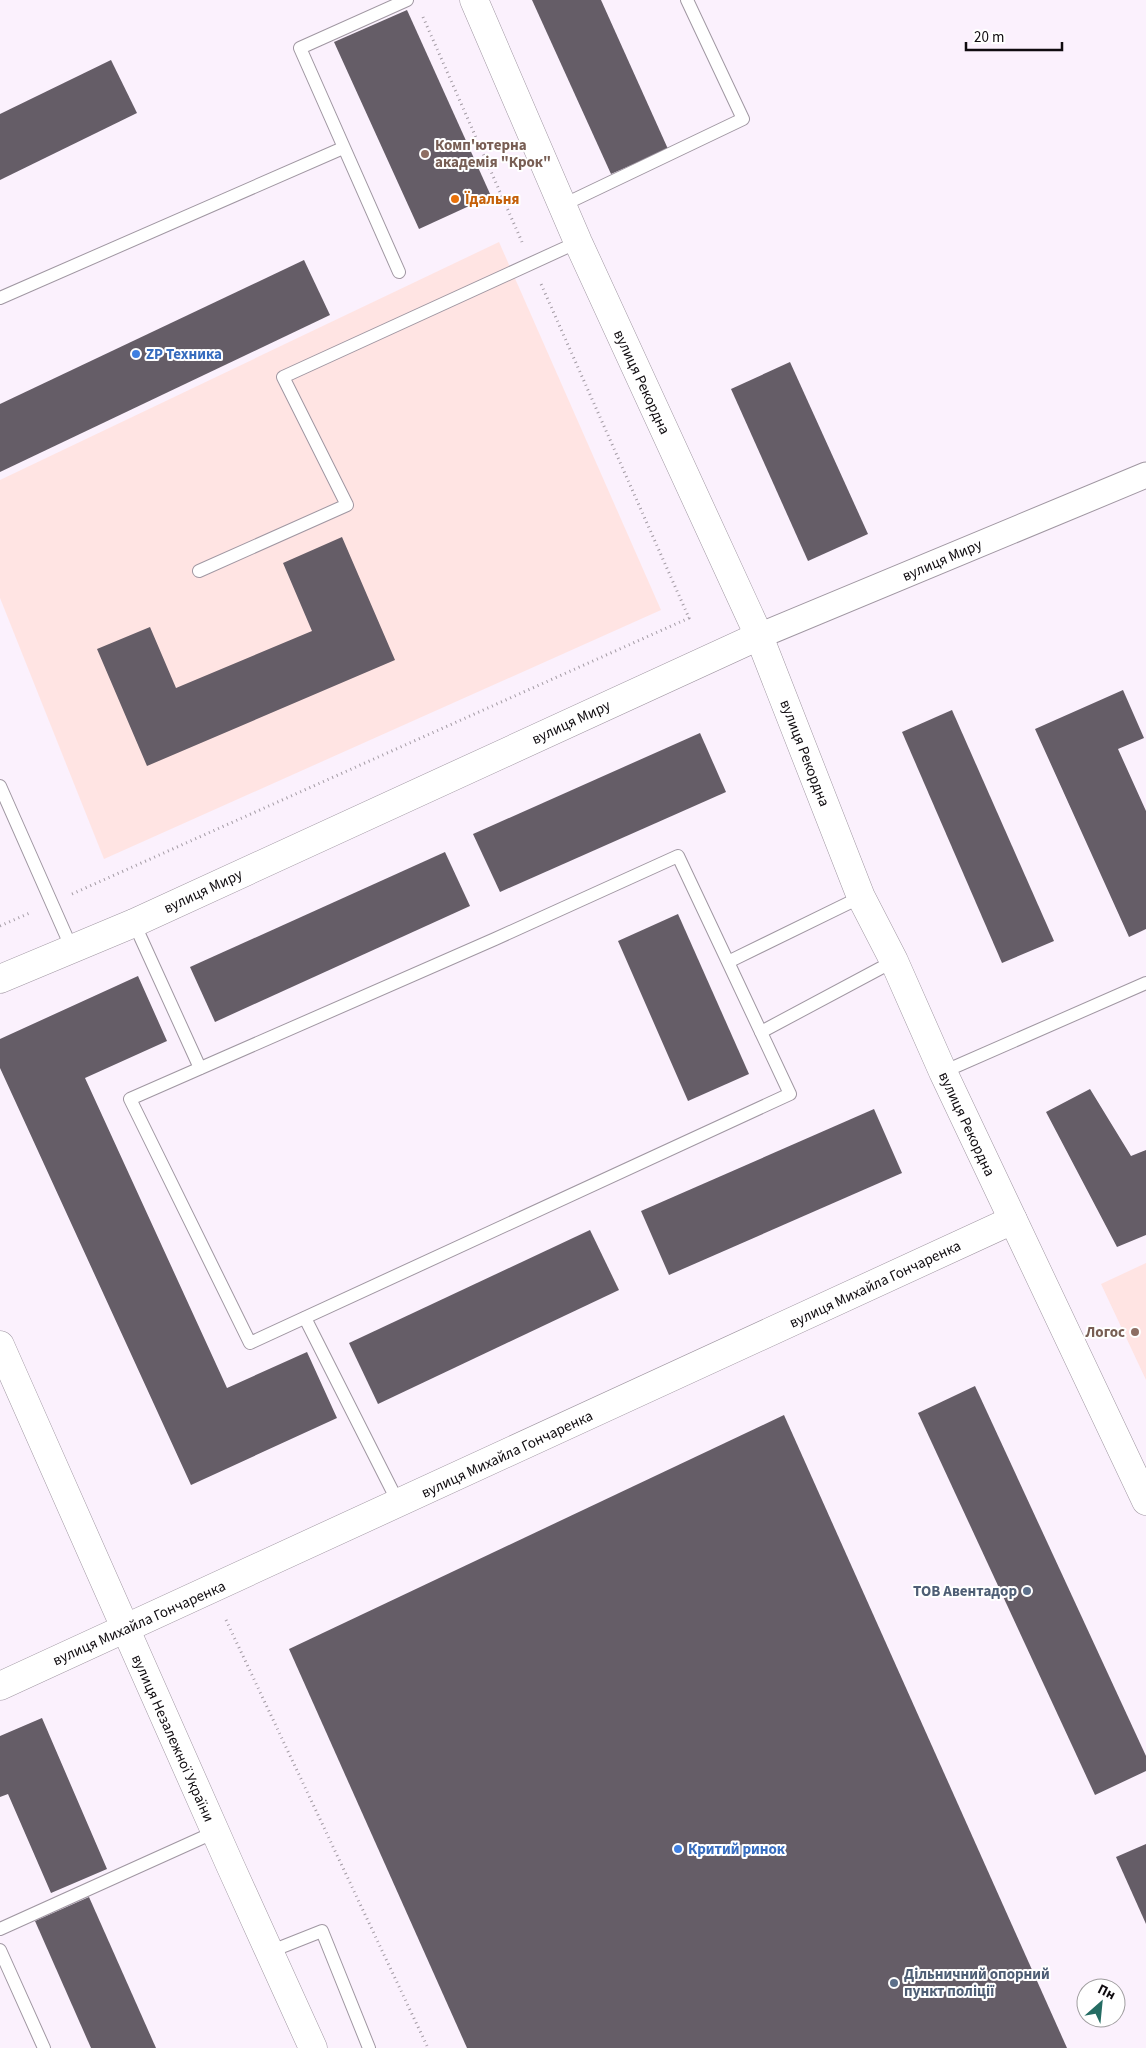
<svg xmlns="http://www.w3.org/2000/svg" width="1146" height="2048" font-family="'Source Sans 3',sans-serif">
<rect width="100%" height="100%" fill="#fbf1fd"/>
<!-- education -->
<g fill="#ffe4e3">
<polygon points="499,242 661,610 104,859 0,598 0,480"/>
<polygon points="1146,1263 1146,1380 1101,1284"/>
</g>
<!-- building -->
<g fill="#655d67">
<polygon points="532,0 601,0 668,149 611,174"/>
<polygon points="407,10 491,196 419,229 334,42"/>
<polygon points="111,60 137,113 0,180 0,114"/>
<polygon points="304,260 330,315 0,472 0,404"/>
<polygon points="790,362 868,534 808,561 731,389"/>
<polygon points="342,537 395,660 147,766 97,649 150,627 176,688 312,631 283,563"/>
<polygon points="1123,690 1144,738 1118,749 1146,811 1146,929 1129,937 1035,729"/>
<polygon points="952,710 1054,941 1002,963 902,732"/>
<polygon points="700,733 726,792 500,892 473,834"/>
<polygon points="445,852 470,906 215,1022 190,967"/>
<polygon points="678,914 749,1074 688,1101 618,941"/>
<polygon points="138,976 167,1041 85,1078 227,1388 307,1352 337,1418 191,1485 0,1068 0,1039"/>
<polygon points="1090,1089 1131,1156 1146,1150 1146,1235 1117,1247 1046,1112"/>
<polygon points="874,1109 902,1173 669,1275 641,1211"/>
<polygon points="590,1230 619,1290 378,1404 349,1343"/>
<polygon points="975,1386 1146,1756 1146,1771 1095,1795 918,1413"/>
<polygon points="784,1415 1067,2048 467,2048 289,1649"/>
<polygon points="42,1718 107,1869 51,1893 8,1794 0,1797 0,1736"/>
<polygon points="1146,1844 1146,1924 1116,1857"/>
<polygon points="89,1897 156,2048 91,2048 35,1921"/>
</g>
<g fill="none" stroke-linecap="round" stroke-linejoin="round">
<!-- lane casing -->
<g stroke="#a097a2" stroke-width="14">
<g id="lane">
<polyline points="563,205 743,119 687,0"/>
<polyline points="399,272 300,48 407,0"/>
<polyline points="0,298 343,148"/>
<polyline points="199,571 347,505 283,377 578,242"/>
<polyline points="0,786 72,949"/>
<polyline points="134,923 200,1068"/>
<polyline points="728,962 790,1094 250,1343 130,1099 495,939 678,856 728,962 861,897"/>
<polyline points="761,1032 894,961"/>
<polyline points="943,1072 1146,983"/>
<polyline points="305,1318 399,1504"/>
<polyline points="0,1929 215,1832"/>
<polyline points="0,1950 44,2048"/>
<polyline points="269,1952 322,1931 369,2048"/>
</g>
</g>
<!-- street casing -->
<g stroke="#a097a2" stroke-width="27">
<polyline id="street" points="759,636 1146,475"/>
</g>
<!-- secondary casing -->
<g stroke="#a097a2" stroke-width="29">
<g id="secondary">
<polyline points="474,0 578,242 759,636 861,897 894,961 943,1072 1146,1501"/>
<polyline points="0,979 134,923 759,636"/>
<polyline points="0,1345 230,1865 313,2048"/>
<polyline points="0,1686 1013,1220"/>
</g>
</g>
<!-- path -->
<g stroke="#a39ba4" stroke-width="3" stroke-dasharray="1 4" stroke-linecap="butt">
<polyline points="423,17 522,242"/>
<polyline points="72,894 689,618 541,284"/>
<polyline points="0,926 32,912"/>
<polyline points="226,1620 428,2048"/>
</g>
<!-- lane -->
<use href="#lane" stroke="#fff" stroke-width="12"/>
<!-- street -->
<use href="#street" stroke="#fff" stroke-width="25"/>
<!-- secondary -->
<use href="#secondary" stroke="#fff" stroke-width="28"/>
</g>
<!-- markers -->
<g fill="#8d6e63" stroke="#fff" stroke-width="2">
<circle cx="425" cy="154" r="5"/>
<circle cx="1135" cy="1332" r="5"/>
</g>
<circle fill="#e8710a" stroke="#fff" stroke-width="2" cx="455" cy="199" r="5"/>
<g fill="#3f7fe0" stroke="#fff" stroke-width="2">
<circle cx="136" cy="354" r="5"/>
<circle cx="678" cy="1849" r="5"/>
</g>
<g fill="#5c6f8a" stroke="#fff" stroke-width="2">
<circle cx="1027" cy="1591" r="5"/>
<circle cx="894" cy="1983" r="5"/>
</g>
<g text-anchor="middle" stroke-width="4" stroke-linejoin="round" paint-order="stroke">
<!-- education labels -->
<g font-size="15" font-weight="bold" fill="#785e54" stroke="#fff" text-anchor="start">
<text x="435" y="150">Комп'ютерна<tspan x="435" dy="17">академія "Крок"</tspan></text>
<text x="1125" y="1337" text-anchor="end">Логос</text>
</g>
<!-- food labels -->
<g font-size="15" font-weight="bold" fill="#c56008" stroke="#fff" text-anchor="start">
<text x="465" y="204">Їдальня</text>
</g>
<!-- shop labels -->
<g font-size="15" font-weight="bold" fill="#366cbe" stroke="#fff" text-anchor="start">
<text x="146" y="359">ZP Техника</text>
<text x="688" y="1854">Критий ринок</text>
</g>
<!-- street labels -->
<g font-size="15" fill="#0f0b0f" stroke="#fff">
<text transform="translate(642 382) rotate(65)" y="5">вулиця Рекордна</text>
<text transform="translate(942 560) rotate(-23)" y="5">вулиця Миру</text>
<text transform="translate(571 722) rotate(-25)" y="5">вулиця Миру</text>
<text transform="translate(805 753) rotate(69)" y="5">вулиця Рекордна</text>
<text transform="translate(203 891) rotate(-25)" y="5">вулиця Миру</text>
<text transform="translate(967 1124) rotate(65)" y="5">вулиця Рекордна</text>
<text transform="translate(875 1284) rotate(-25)" y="5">вулиця Михайла Гончаренка</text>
<text transform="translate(507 1454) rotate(-25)" y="5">вулиця Михайла Гончаренка</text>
<text transform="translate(139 1623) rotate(-24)" y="5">вулиця Михайла Гончаренка</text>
<text transform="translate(173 1738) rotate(66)" y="5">вулиця Незалежної України</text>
</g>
<!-- service labels -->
<g font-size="15" font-weight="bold" fill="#4e5e75" stroke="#fff" text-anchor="end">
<text x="1017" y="1596">ТОВ Авентадор</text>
<text x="904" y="1979" text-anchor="start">Дільничний опорний<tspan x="904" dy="17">пункт поліції</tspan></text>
</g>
</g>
<!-- north arrow -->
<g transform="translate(1101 2003) rotate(27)"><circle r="24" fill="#ffffff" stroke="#9f9d9f"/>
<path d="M0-4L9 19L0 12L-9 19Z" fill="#256c63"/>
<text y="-8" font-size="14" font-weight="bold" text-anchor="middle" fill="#0f0b0f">Пн</text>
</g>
<!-- scale -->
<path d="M966 42v8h96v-8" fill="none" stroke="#0f0b0f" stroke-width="2.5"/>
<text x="974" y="42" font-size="15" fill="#0f0b0f" stroke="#ffffff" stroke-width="4" paint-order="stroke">20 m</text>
</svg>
